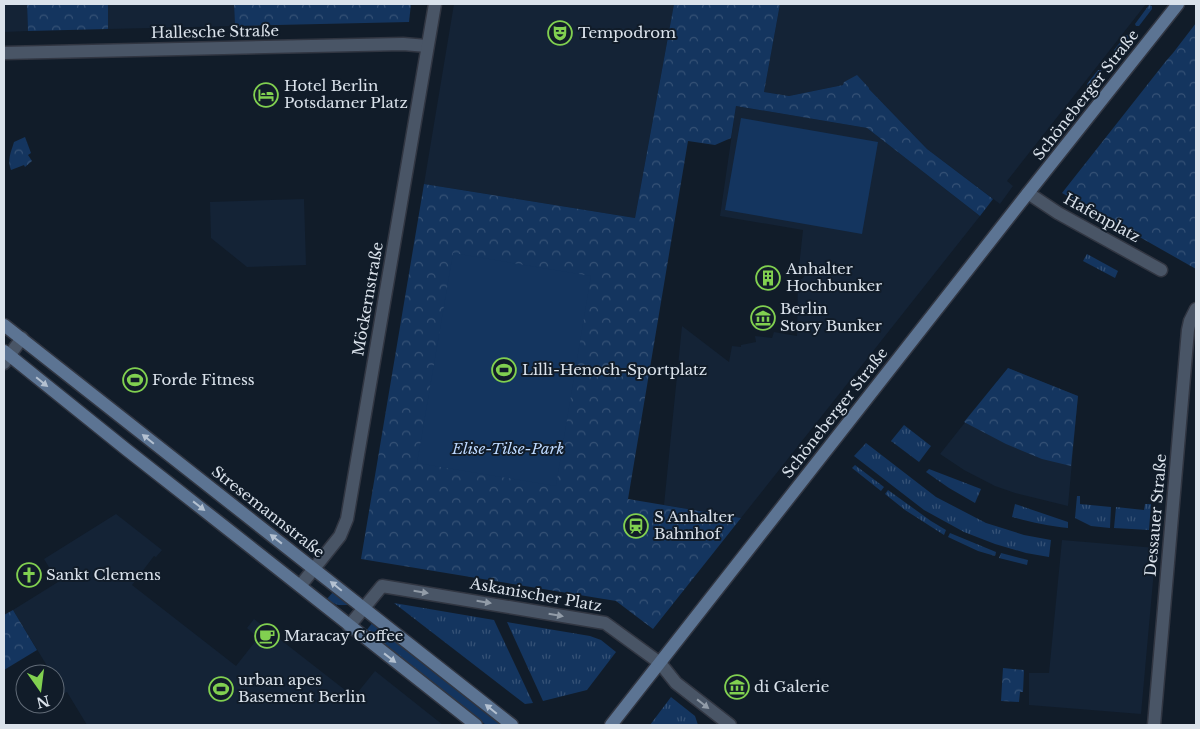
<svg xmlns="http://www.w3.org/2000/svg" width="1200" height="729" font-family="'Libre Baskerville',serif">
<defs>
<pattern id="grass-tufts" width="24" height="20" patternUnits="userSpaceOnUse" patternTransform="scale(1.25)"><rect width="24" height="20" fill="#14355f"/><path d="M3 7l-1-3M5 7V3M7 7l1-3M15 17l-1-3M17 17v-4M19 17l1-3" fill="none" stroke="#365276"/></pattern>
<pattern id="park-crowns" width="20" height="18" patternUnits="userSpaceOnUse" patternTransform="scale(1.25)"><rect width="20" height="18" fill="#14355f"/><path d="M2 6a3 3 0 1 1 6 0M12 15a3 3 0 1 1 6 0" fill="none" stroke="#365276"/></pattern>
</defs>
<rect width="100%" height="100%" fill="#111c29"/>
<!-- built -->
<g fill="#142336">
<polygon points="4,4 27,4 28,31 4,32"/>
<polygon points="108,4 234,4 235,26 108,29"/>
<polygon points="454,4 674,4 635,218 424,184"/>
<polygon points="780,4 1146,4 1007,181 1013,186 1000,204 927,149 869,89 843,85 789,96 764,92"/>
<polygon points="736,106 867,128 980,216 741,518 664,505 682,326 729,362 732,346 741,347 741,345 756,342 755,336 772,338 774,332 797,336 798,278 802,279 805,275 805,268 799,267 803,230 720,216"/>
<polygon points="304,199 306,265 247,267 211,238 210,202"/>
<polygon points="1008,368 1078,396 1068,506 1015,493 995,486 964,470 940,454"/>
<polygon points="116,514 162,550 156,557 154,556 132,585 236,666 258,638 247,628 254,619 354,697 375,671 443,725 87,725 67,692 64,693 55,679 55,674 52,674 13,610 58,582 44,559"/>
<polygon points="1062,540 1156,548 1141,714 1029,705 1029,673 1049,673"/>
</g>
<!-- grass -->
<g fill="url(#grass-tufts)">
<polygon points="1149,5 1152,6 1152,9 1139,26 1136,26 1135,24"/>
<polygon points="1126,35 1129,36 1129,38 1118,52 1115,53 1114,50"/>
<polygon points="1098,70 1101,70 1102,73 1091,86 1088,87 1087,84"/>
<polygon points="1087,254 1118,271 1115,278 1083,261"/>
<polygon points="904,425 931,446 919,462 891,441"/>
<polygon points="866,443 936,497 986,523 1024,535 1051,540 1049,557 1026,553 995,544 964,532 924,510 854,456"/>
<polygon points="855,465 884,487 881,491 852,468"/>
<polygon points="929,469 981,489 975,503 949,488 926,472"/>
<polygon points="888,490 931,521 946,530 944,535 905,510 885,494"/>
<polygon points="1077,496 1080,496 1080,504 1111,507 1110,528 1091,526 1075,518"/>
<path d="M 1015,504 L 1068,522 L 1068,528 C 1048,526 1031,522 1012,517 Z"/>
<polygon points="1145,504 1151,504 1149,530 1114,528 1116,507 1144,510"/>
<polygon points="950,533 996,552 995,556 978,551 948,537"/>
<polygon points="1001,553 1028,560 1027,565 999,558"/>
<polygon points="334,591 349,604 348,605 338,605 326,600"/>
<polygon points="394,603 494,620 533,703 525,704"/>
<polygon points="373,622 500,723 498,725 486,725 366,631"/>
<polygon points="507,622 590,636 601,640 616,652 587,690 543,701"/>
<polygon points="671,697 695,716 698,725 650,725"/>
</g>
<!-- park -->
<g fill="url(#park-crowns)">
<polygon points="27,4 108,4 108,29 28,31"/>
<polygon points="234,4 411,4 409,22 235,26"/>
<polygon points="674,4 780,4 764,92 789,96 843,85 844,82 857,75 869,88 869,89 927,149 993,199 980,216 867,128 736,106 731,138 715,145 688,141 628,499 741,518 653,629 616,601 361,559 424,184 635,218"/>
<polygon points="1196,23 1196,269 1062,193 1166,61 1173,53"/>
<path d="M 25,137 L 31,153 L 28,155 L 32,161 L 25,167 L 24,165 L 11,170 C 7,160 11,152 14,142 Z"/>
<polygon points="1008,368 1078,396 1071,466 1042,459 1006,444 964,422"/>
<polygon points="13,610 37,650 4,670 4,615"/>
<polygon points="1003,668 1024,670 1023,692 1020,692 1019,702 1001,701"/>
</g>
<!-- garden -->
<g fill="#14355f">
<polygon points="741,118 878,142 862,234 725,210"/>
<polygon points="453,253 591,276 556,486 417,463"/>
</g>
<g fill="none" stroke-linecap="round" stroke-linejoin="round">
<!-- street casing -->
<g stroke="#313642" stroke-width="15">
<g id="street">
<polyline points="4,53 403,44 427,46"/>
<polyline points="1028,193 1058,213 1161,270"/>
<polyline points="4,363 22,338"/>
<polyline points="300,586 340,536 347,519 435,4"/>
<polyline points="349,626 382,586 605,623 660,663 676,683 730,725"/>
<polyline points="1154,725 1188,330 1190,321 1196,309"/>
</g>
</g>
<!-- secondary casing -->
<g stroke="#313642" stroke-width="15">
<g id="secondary">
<polyline points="4,325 512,725"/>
<polyline points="4,351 127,450 225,527 476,725"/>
<polyline points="611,725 1028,193 1178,4"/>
</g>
</g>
<!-- street -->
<use href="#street" stroke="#495566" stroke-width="12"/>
<!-- secondary -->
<use href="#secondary" stroke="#5c7493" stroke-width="12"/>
</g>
<!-- one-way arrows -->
<defs><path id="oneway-solid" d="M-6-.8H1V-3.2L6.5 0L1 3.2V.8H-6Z" transform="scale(1.25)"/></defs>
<g fill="#b4c1d1">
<use href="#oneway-solid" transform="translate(42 382) rotate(39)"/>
<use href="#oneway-solid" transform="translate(148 439) rotate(-141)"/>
<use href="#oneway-solid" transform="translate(199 506) rotate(38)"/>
<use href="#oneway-solid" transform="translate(276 539) rotate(-142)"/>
<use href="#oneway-solid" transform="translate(336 586) rotate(-141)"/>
<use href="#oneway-solid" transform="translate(390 658) rotate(38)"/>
<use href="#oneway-solid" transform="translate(491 709) rotate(-141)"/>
</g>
<g fill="#929ca8">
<use href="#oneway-solid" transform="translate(421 592) rotate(9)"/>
<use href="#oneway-solid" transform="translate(484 602) rotate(9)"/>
<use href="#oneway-solid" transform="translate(556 615) rotate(10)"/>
<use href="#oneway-solid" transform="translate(703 704) rotate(38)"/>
</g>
<!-- icons -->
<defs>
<g id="theatre-ring" transform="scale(1.25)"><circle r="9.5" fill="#111c29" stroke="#81d050" stroke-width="1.5"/><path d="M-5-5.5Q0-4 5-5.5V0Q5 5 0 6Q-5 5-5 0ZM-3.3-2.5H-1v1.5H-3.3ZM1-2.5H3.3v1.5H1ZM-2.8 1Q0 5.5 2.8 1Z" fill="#81d050"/></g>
<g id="hotel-ring" transform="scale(1.25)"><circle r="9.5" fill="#111c29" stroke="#81d050" stroke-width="1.5"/><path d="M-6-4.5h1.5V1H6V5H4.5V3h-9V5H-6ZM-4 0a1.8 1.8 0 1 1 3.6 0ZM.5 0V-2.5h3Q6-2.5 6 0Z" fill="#81d050"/></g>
<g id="building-ring" transform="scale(1.25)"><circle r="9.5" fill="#111c29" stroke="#81d050" stroke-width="1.5"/><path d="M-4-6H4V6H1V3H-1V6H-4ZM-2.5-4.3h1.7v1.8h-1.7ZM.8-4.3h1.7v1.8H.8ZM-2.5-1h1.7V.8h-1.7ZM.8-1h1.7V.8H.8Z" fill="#81d050"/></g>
<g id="museum-ring" transform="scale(1.25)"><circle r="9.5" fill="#111c29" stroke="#81d050" stroke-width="1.5"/><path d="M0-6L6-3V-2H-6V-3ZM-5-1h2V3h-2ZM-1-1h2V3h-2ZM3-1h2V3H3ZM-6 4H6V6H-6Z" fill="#81d050"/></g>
<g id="stadium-ring" transform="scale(1.25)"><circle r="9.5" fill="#111c29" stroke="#81d050" stroke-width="1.5"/><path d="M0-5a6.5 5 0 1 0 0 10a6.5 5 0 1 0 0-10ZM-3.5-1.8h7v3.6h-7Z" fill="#81d050"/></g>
<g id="station-ring" transform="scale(1.25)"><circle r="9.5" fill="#111c29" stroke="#81d050" stroke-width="1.5"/><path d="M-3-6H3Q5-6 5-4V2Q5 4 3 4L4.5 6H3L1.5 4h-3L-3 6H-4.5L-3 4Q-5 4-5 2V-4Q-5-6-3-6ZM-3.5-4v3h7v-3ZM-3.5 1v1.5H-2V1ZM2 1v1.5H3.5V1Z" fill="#81d050"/></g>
<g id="church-ring" transform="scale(1.25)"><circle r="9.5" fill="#111c29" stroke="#81d050" stroke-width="1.5"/><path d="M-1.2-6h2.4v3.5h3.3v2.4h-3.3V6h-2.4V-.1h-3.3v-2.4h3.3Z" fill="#81d050"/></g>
<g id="cafe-ring" transform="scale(1.25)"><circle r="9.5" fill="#111c29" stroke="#81d050" stroke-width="1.5"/><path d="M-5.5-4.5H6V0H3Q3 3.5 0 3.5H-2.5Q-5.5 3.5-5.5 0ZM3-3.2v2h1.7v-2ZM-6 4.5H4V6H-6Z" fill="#81d050"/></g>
</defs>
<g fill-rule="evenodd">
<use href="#theatre-ring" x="560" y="33"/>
<use href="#hotel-ring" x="266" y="95"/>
<use href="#building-ring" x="768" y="278"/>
<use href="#museum-ring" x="763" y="318"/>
<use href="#stadium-ring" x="504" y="370"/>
<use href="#stadium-ring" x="135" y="380"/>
<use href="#station-ring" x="636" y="526"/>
<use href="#church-ring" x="29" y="575"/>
<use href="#cafe-ring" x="267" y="636"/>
<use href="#museum-ring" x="737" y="687"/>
<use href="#stadium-ring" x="221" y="689"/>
</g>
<g text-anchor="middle" stroke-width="4" stroke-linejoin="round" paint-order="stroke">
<!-- street labels -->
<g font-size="15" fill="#dae2eb" stroke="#111c29">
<text transform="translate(215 32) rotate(-1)" y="5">Hallesche Straße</text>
<text transform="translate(1086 95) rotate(-52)" y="5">Schöneberger Straße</text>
<text transform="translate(1102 218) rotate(29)" y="5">Hafenplatz</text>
<text transform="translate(368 299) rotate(-80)" y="5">Möckernstraße</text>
<text transform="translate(835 413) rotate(-52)" y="5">Schöneberger Straße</text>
<text transform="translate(268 512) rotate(38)" y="5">Stresemannstraße</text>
<text transform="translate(1156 515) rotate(-85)" y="5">Dessauer Straße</text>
<text transform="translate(536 595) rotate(10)" y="5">Askanischer Platz</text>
</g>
<!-- poi labels -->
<g font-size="15" fill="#dae2eb" stroke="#111c29" text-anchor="start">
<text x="578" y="38">Tempodrom</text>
<text x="284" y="91">Hotel Berlin<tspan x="284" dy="17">Potsdamer Platz</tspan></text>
<text x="786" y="274">Anhalter<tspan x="786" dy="17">Hochbunker</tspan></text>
<text x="780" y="314">Berlin<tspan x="780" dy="17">Story Bunker</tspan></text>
<text x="522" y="375">Lilli-Henoch-Sportplatz</text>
<text x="152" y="385">Forde Fitness</text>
<text x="654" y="522">S Anhalter<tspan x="654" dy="17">Bahnhof</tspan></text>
<text x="46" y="580">Sankt Clemens</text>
<text x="284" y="641">Maracay Coffee</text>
<text x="238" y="685">urban apes<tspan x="238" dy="17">Basement Berlin</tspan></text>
<text x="754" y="692">di Galerie</text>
</g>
<!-- park labels -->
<g font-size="15" font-style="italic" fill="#bdd9ff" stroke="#111c29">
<text x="508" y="454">Elise-Tilse-Park</text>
</g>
</g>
<!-- border -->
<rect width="1200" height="729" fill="none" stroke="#dae2eb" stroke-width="10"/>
<!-- north arrow -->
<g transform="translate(40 689) rotate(166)"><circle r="24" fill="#111c29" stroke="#616b77"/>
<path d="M0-4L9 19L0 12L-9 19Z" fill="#81d050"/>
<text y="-8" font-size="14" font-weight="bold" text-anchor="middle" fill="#dae2eb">N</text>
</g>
</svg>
